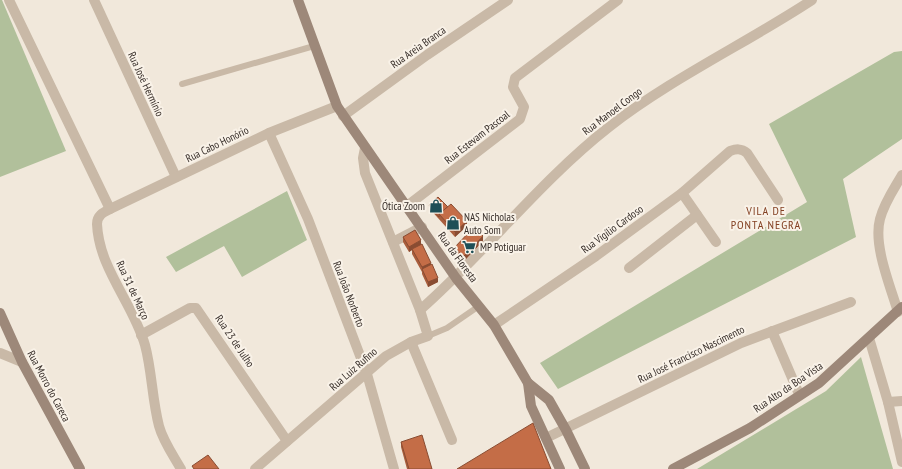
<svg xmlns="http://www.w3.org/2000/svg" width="902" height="469" font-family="'PT Sans Narrow',sans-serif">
<rect width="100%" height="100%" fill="#f1e8db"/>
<!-- green -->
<g fill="#b1c09b">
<polygon points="0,0 2,0 66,151 0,177"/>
<polygon points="902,51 902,139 843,179 856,237 558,389 540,363 807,202 769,124 894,52"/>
<polygon points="287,191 307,240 242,277 224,246 176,272 166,257"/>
<polygon points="861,357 893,469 697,469 826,391"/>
</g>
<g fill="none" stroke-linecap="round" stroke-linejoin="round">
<!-- lane -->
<g stroke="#c9b9a7" stroke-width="6">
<polyline points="182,84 314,46"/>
<polyline points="428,336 447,328 479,306"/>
</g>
<!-- street -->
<g stroke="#c9b9a7" stroke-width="10">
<polyline points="9,0 110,209"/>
<polyline points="94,0 176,177"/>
<polyline points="343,116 427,55 508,0"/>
<polyline points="269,133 308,219 367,374 394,469"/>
<polyline points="682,193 716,242"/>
<polyline points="407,206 520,119 524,107 513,87 515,78 618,0"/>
<polyline points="393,242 422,227"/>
<polyline points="629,268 697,215"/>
<path d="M 420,310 C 486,252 540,181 609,127 C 672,78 745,44 812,0"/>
<path d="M 898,312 C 890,285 873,245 880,219 C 884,203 894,189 902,175"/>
<path d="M 494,325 L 596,256 L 682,193 L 730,151 C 736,149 741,148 747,153 L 778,200"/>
<polyline points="772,331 799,394"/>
<polyline points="141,335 190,308 196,308 287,441"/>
<polyline points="869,338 888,402 902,462"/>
<polyline points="411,342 452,440"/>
<polyline points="0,353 22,362"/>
<polyline points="888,402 902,401"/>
<polyline points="546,438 741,343 851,302"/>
<path d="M 181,469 C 173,455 163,441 159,426 C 152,399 152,371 145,345 C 133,303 99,269 97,224 C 97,215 104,212 110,209 L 269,133 L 337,106"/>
<polyline points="255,469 386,356 411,342 428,336 420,310 365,173 363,158 365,148"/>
</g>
<!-- secondary -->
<g stroke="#9d8879" stroke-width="10">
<polyline points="298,0 337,106 456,278 494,325 528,383 531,406 560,469"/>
<polyline points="0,313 22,362 80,469"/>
<polyline points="528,383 549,400 566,430 585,469"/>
<polyline points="673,469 750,428 819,383 902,307"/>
</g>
</g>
<!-- wall -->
<g fill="#a95e3d">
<polygon points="429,205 448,207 467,226 455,237 429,208"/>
<polygon points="403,237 421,244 431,265 438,282 428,287 422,274 422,272 412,254 412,250 409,252 403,242"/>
<polygon points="483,241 464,261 454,253 454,248"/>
<polygon points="401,442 432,469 407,469 401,447"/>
</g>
<!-- shaded-wall -->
<g fill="#894c32">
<polygon points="467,221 467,226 455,237 455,232"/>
<polygon points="483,236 483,241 464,261 464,256"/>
<polygon points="421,240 421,245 412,249 412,250 409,252 409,247"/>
<polygon points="431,263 431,268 422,270 422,267"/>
<polygon points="438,278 438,282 428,287 428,282"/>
</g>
<!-- building -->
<g fill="#c46d47" stroke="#894c32">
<polygon points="438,197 448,207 439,214 439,217 429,205"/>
<polygon points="451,204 467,221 455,232 439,214"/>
<polygon points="474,227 483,236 464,256 454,248"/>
<polygon points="415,230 421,240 409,247 403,237"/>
<polygon points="422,244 431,263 422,267 412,249"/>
<polygon points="432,264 438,278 428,282 422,269"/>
<polygon points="533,423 551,469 457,469"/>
<polygon points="422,435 432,469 409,469 401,442"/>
<polygon points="208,455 219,469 194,469 192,466"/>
</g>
<!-- icons -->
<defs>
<g id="shop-bare" transform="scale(1.08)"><path d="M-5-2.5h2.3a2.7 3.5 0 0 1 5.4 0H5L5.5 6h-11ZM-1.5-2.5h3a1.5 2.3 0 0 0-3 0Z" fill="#1e4f57" stroke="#f9f2e8" stroke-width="2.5" paint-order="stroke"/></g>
<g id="supermarket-bare" transform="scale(1.08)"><path d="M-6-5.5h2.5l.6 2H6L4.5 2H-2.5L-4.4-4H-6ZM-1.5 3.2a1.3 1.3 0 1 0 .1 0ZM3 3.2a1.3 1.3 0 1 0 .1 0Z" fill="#1e4f57" stroke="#f9f2e8" stroke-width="2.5" paint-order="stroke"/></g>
</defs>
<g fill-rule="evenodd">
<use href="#shop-bare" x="436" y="206"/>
<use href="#shop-bare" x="453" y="223"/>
<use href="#supermarket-bare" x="469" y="247"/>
</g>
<g text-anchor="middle" stroke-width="4" stroke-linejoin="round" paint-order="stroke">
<!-- street labels -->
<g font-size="11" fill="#362d28" stroke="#f9f2e8">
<text transform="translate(418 47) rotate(-35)" y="4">Rua Areia Branca</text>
<text transform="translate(146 84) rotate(65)" y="4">Rua José Hermínio</text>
<text transform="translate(612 111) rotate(-37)" y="4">Rua Manoel Congo</text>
<text transform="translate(477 137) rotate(-38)" y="4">Rua Estevam Pascoal</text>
<text transform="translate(217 144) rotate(-26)" y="4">Rua Cabo Honório</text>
<text transform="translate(612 229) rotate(-36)" y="4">Rua Vigílio Cardoso</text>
<text transform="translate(458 257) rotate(54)" y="4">Rua da Floresta</text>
<text transform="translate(133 290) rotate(65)" y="4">Rua 31 de Março</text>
<text transform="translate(349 294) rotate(69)" y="4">Rua João Norberto</text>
<text transform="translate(235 341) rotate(56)" y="4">Rua 23 de Julho</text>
<text transform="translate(691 354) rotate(-26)" y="4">Rua José Francisco Nascimento</text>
<text transform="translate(353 369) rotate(-41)" y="4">Rua Luiz Rufino</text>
<text transform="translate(49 386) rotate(62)" y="4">Rua Morro do Careca</text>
<text transform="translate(788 387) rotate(-34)" y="4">Rua Alto da Boa Vista</text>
</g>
<!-- poi labels -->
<g font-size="11" fill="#362d28" stroke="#f9f2e8" text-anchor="start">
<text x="425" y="210" text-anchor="end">Ótica Zoom</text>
<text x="464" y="221">NAS Nicholas<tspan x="464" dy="13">Auto Som</tspan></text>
<text x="480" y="251">MP Potiguar</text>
</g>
<!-- neighbourhood labels -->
<g font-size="12" letter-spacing="1" fill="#834022" stroke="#f9f2e8">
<text x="766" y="215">VILA DE<tspan x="766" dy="14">PONTA NEGRA</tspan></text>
</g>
</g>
</svg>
